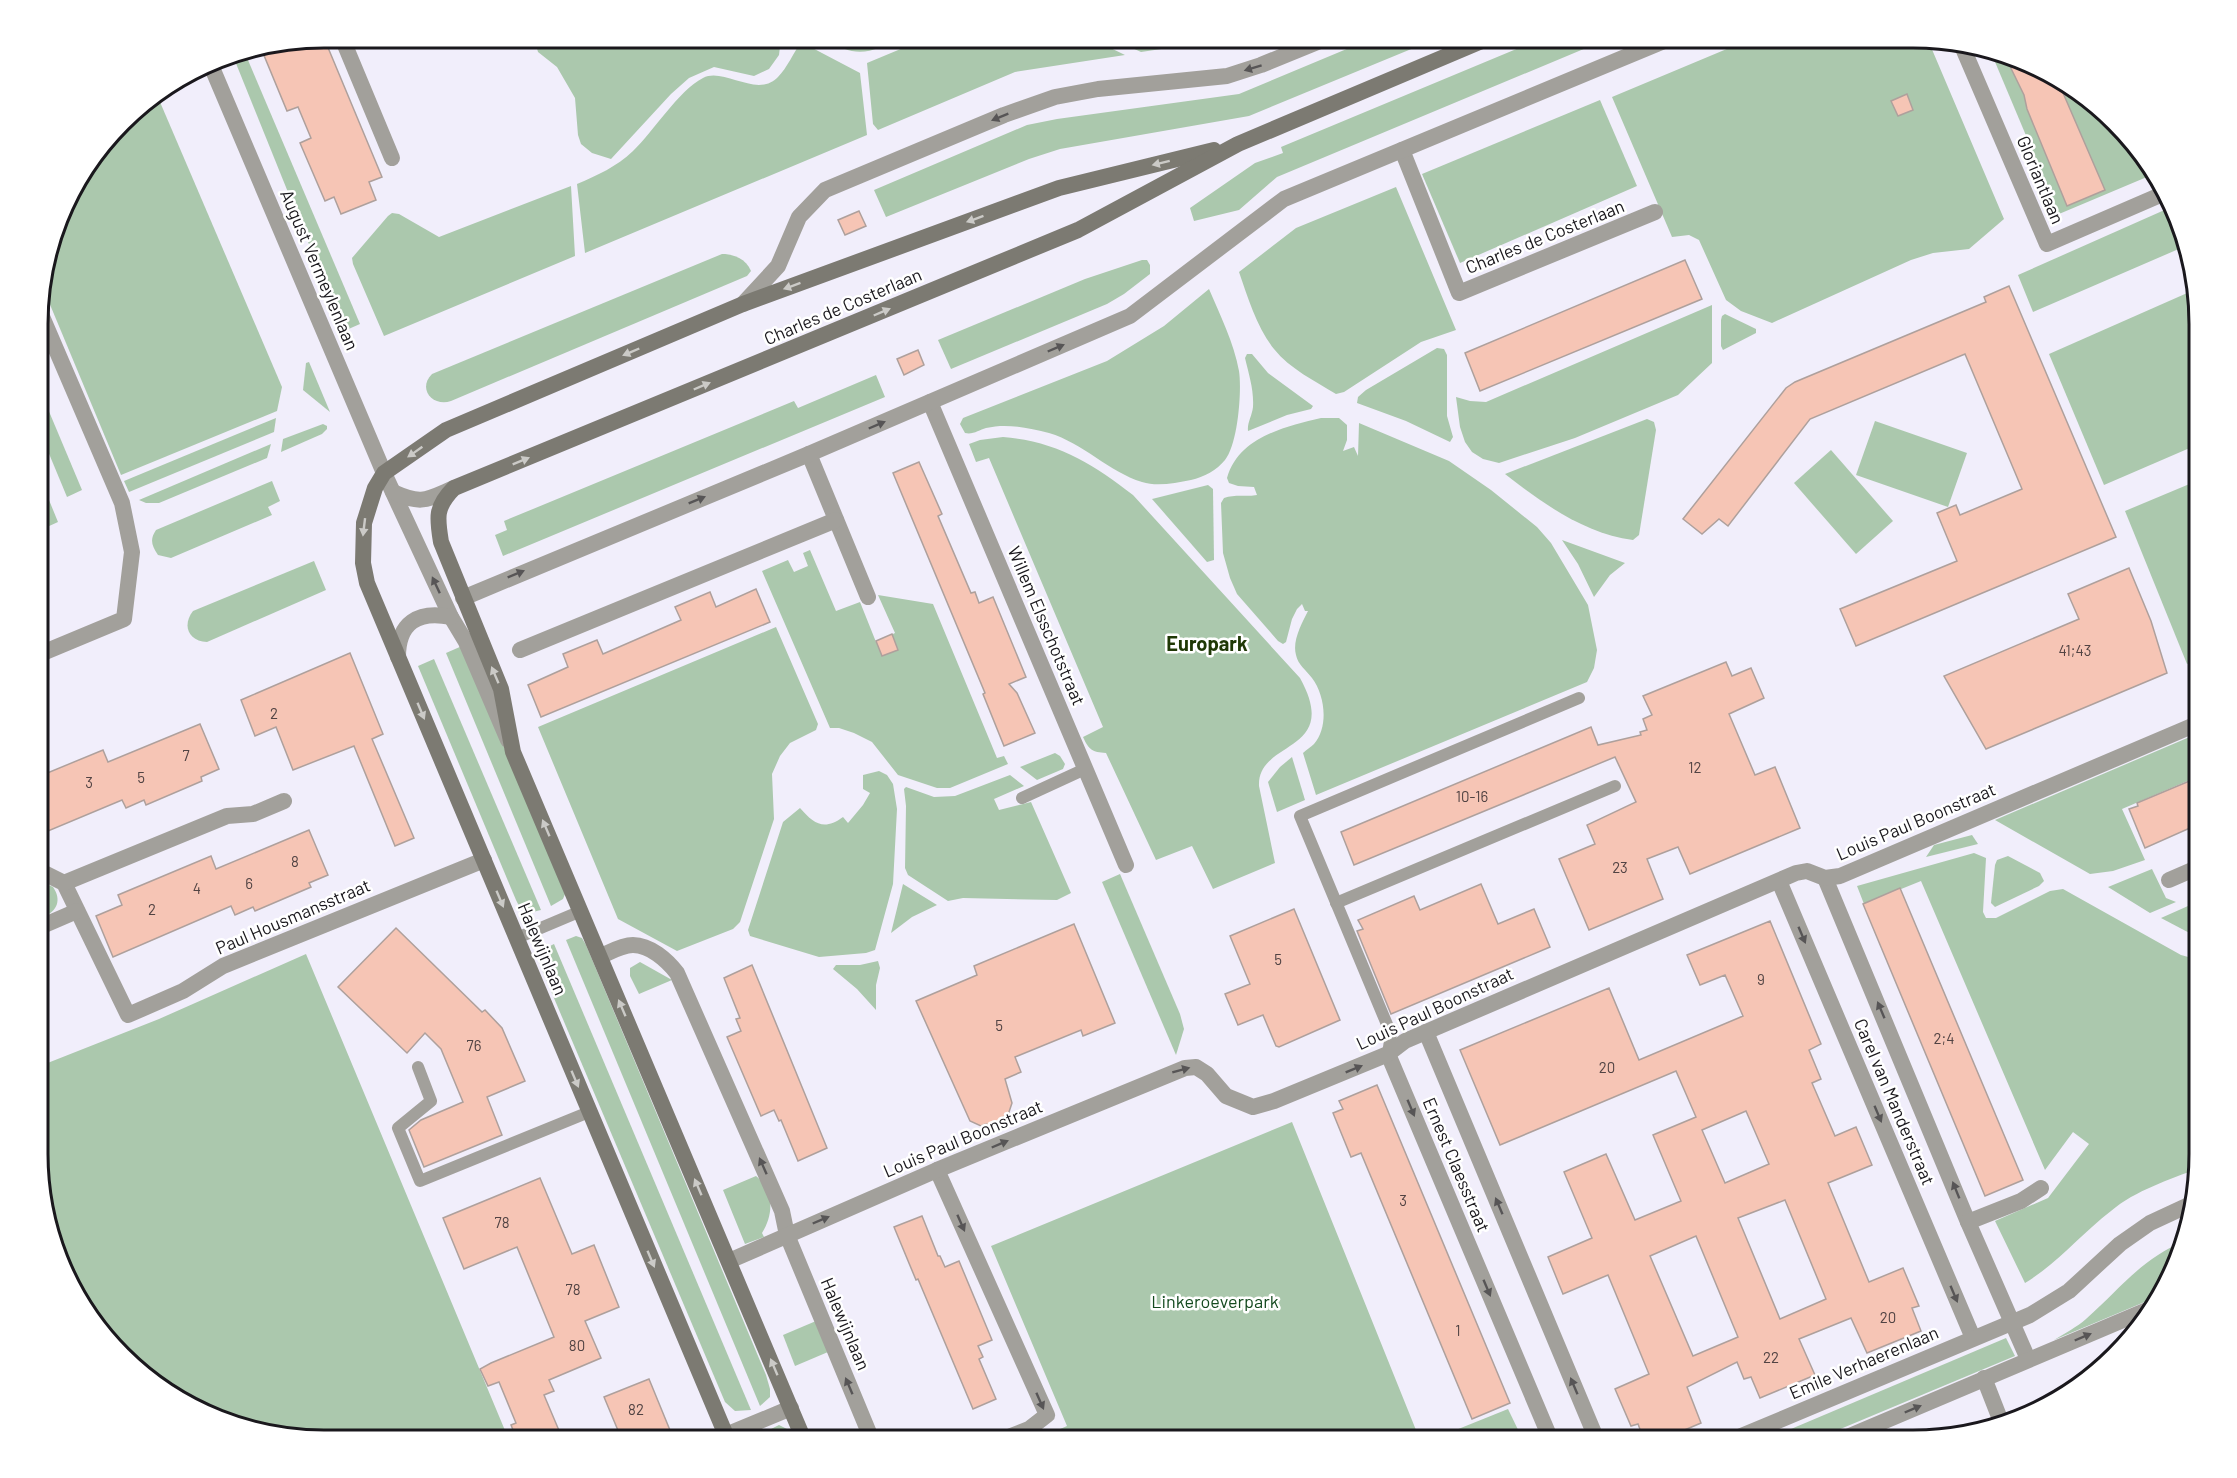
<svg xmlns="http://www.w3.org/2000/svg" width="2237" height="1478" font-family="Barlow,sans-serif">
<rect width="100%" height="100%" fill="#f1eefb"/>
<!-- green -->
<g fill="#abc8ad">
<polygon points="540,38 781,38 779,55 769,69 754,76 714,67 689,78 671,94 611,159 592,153 581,144 578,135 575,98 557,67 538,52 536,45"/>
<path d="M 824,38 L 904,38 C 871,51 858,61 824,38 Z"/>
<polygon points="927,38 1090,38 1125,55 1015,72 878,130 873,124 867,63"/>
<polygon points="1110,38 1229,38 1222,40 1141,52"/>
<polygon points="1373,38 1438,38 1249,116 1060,149 1029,159 886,217 874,190 1027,125 1057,119 1239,94"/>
<polygon points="1543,38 1610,38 1277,177 1239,210 1194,221 1190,208 1255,163 1283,153 1281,147"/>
<polygon points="1753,38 1913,38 1928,40 2004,219 1969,249 1933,253 1911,260 1772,323 1741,311 1726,300 1699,240 1689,235 1672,237 1612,97"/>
<path d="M 801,42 L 860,73 L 867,135 L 585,253 L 577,184 C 598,175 616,167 633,151 C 654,131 678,91 703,78 C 724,67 757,99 778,77 C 787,68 794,52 801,42 Z"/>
<polygon points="1990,50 2005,53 2072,86 2154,174 2059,214"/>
<polygon points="245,53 360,324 344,331 233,56"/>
<polygon points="157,95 282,387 277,411 121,475 41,283 67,197 135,109"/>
<polygon points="1600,100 1637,186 1460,263 1422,174"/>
<polygon points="571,186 575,256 384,336 353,264 352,258 388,216 392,213 399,214 439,237"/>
<path d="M 1396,187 L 1456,330 L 1421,342 L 1344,392 L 1336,394 C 1315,381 1290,369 1274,349 C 1257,328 1248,298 1239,272 L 1296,228 Z"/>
<polygon points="2169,208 2181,248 2033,312 2018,275"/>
<path d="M 722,254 C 734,254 746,259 751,271 L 747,276 L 451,401 C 433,407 417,389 432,374 Z"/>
<polygon points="1142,260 1147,260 1150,265 1150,274 1124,294 1107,304 951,369 938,340 1085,279"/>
<path d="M 1209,289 C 1220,315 1234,343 1239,371 C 1242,390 1238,444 1225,460 C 1217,470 1204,477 1191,480 C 1175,483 1157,487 1142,482 C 1109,472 1083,443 1049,433 C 1029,428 1007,423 986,428 C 979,430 973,435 965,433 L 960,424 L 963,418 L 1107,361 L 1164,326 Z"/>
<polygon points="2194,290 2199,306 2199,444 2104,485 2049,354"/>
<polygon points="1712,305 1712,363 1678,395 1575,438 1499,463 1483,459 1472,452 1465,442 1460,427 1456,397 1470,401 1486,402"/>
<polygon points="1725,314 1756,329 1756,333 1723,350 1721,346 1721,320 1722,316"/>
<polygon points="1437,348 1444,349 1447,355 1447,416 1453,437 1450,442 1406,421 1357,403 1358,397 1366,390"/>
<path d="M 1247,354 L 1252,354 L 1268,373 L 1313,406 L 1311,409 L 1287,415 L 1248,431 C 1247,423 1252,416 1253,407 C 1254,390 1249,375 1245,358 Z"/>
<polygon points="309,362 330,412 303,390 306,363"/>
<polygon points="876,375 885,397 503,556 495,535 507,530 504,521 794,401 798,408"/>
<polygon points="40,390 82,490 67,497 40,432"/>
<polygon points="276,418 274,432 129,492 124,481"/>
<path d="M 1321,418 L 1339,418 L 1347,425 L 1347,440 L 1343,451 L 1354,447 L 1358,456 L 1359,423 L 1449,461 L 1491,490 L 1537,527 L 1551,543 L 1588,605 L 1597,650 L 1594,668 L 1587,682 L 1316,795 L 1303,753 C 1306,750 1311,747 1314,744 C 1329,727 1325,695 1312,678 C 1306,670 1298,665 1296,655 C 1292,641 1302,623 1308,611 L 1305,611 L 1302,604 L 1297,609 L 1292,619 L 1286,642 L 1283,644 L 1278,641 L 1237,594 L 1230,578 L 1223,553 L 1221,503 L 1224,498 C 1235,494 1246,497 1257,495 L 1254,487 L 1238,486 L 1229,483 L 1227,478 C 1239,437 1284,427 1321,418 Z"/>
<path d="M 1647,419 L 1654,422 L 1656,430 L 1639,535 L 1633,540 C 1585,534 1542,503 1505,474 Z"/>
<polygon points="1875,421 1967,453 1948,507 1856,475"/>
<polygon points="323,424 327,426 327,429 322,434 281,452 283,439"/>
<path d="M 1003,437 C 1056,441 1092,463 1133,495 L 1300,678 C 1342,754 1257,739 1259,786 L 1275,863 L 1213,889 L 1192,846 L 1156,860 L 1106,753 C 1092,752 1089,750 1083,737 L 1103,727 L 989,458 L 976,462 L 969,444 L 980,440 Z"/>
<polygon points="271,444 267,458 159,503 146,503 139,500"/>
<polygon points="1831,450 1893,521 1856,554 1794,483"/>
<polygon points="40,478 58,522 47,527 40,543"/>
<polygon points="2199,480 2199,659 2187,664 2125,511"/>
<path d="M 272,481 L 280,501 L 268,507 L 272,515 L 171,558 L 158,555 C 151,545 150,539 156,530 Z"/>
<polygon points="1208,485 1213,489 1214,560 1207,562 1152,499"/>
<polygon points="1562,540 1625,563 1610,575 1594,597 1578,564"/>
<polygon points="810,550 836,611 860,602 876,642 895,633 878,595 933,604 997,758 1004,756 1008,764 950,788 937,788 898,775 872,742 854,733 839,728 830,728 762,571 788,560 794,572 808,566 803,553"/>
<path d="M 314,561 L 326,590 L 207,642 C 188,641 182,625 193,611 Z"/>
<polygon points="776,627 818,724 816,730 790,743 780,756 772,774 774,819 740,922 733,929 677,951 618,919 538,727"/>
<polygon points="462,646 565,894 563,899 551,906 446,653"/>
<path d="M 434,659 L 541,910 C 527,914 522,913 516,900 L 418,666 Z"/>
<polygon points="2199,733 2199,776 2122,809 2145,860 2113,871 2090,874 1995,820"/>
<polygon points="1055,753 1060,756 1065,764 1063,769 1037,780 1020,767"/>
<polygon points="1292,757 1305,800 1277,812 1268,782 1280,767"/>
<path d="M 879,771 L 887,775 L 893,784 L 897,809 L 893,884 L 875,950 L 866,953 L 819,957 L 750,936 L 748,930 L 783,822 L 800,808 C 814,824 824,831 843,817 L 848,823 L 863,805 L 870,793 L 863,789 L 863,775 Z"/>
<polygon points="1010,775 1024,786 994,799 999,810 1031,802 1071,893 1057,900 963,898 948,901 908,875 905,868 906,806 904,789 906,787 934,797 955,796"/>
<polygon points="1972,835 1978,844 1926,857 1934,845"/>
<path d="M 1974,853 L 1986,858 L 1983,912 L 1986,918 L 1996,918 L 2050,891 L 2063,889 L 2181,955 L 2199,960 L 2199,1168 C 2169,1180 2136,1190 2111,1211 C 2081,1234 2058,1263 2025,1283 L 1995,1221 L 2048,1198 L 2089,1144 L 2073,1132 L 2045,1170 L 1921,881 L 1864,904 L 1857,886 Z"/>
<polygon points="2008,856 2040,873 2044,881 2039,886 1995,907 1991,903 1995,865 1997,860"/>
<polygon points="2152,869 2166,898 2176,902 2150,913 2108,887"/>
<polygon points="1120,874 1180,1014 1184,1029 1176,1055 1102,882"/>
<path d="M 40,881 L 53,887 C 62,900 57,911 44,917 L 48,902 L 40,901 Z"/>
<polygon points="903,884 937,905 912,917 891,933"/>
<polygon points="2197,902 2199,906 2199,938 2161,918"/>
<polygon points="576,936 582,938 586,945 766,1375 770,1389 770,1397 760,1406 566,940"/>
<path d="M 554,944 L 751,1410 L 735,1411 L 725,1402 L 540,965 C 539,953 543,949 554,944 Z"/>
<polygon points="306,954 509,1440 324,1440 233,1425 165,1392 76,1297 40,1191 40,1066 159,1019"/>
<polygon points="878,961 880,968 876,985 876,1010 857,989 833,969 836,965 860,965"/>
<polygon points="640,962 672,980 639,994 630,976 630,968"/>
<polygon points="1292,1122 1420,1440 1035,1440 1067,1426 991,1246"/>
<path d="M 756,1176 C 774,1191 774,1214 762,1233 L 764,1237 L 745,1244 L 723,1190 Z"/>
<path d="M 2186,1240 L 2159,1296 L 2054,1340 C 2065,1333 2077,1327 2086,1319 C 2122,1287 2140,1260 2186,1240 Z"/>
<polygon points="816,1321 828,1352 795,1366 783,1335"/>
<polygon points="2006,1338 2015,1356 1814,1440 1765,1440"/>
<polygon points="1508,1409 1523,1440 1431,1440"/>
<polygon points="779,1425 789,1430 794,1440 773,1440 769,1430"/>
</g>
<!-- building -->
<g fill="#f6c5b5" stroke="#aea09c" stroke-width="1.5" fill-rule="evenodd">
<polygon points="324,38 382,177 369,182 376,200 341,214 334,197 325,201 300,143 311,138 298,107 287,111 263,53 274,47"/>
<polygon points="2003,52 2057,79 2105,190 2067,206 2027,109 2024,95"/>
<polygon points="1907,94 1913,110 1898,116 1891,101"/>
<polygon points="859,211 866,226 845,235 838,220"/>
<polygon points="1685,260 1702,299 1480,391 1465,353"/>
<polygon points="2009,286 2116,537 1856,646 1840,609 1957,561 1937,513 1956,505 1960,515 2022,489 1965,354 1810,419 1728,526 1719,519 1702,534 1683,519 1786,388 1795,382 1986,302 1984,297"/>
<polygon points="918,350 924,365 904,375 897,359"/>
<polygon points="919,462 942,514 938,516 971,593 975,592 979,603 993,597 1026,677 1009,684 1017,693 1035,733 1004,746 983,694 985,693 893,473"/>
<polygon points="2129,568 2151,621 2167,673 1986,749 1944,676 2079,619 2068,594"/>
<polygon points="756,589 770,622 541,717 528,685 568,667 563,654 597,640 603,654 681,620 675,607 710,592 716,607"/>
<polygon points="892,634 898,650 882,656 876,641"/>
<polygon points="350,653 383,734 372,739 414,838 395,846 354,746 293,770 276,727 255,736 241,700"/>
<polygon points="1726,662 1732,676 1751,668 1764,698 1729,714 1755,775 1775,767 1800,828 1690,874 1678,847 1647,859 1663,899 1589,930 1559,859 1595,844 1587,825 1636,802 1615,757 1354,865 1341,832 1591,727 1598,745 1641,735 1640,732 1647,730 1643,719 1652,715 1643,696"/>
<polygon points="200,724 219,769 201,777 202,781 146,805 144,800 126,808 122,800 48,831 47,827 40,829 40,776 103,750 108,762"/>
<polygon points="2199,777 2199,824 2145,848 2129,809 2138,806 2137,803"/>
<polygon points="309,830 328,875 309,883 311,887 255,911 253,907 235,915 231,906 113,957 96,916 122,905 118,895 211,856 216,869"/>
<polygon points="1481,884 1498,924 1534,909 1550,947 1391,1014 1357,931 1363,929 1358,920 1414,896 1420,910"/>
<polygon points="1900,888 2023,1180 1985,1196 1863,904"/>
<polygon points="1294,909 1340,1020 1279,1047 1276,1046 1263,1015 1238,1025 1225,994 1250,984 1230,936"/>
<path d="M 1770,921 L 1821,1044 L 1809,1050 L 1821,1079 L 1812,1083 L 1835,1136 L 1856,1127 L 1872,1165 L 1828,1183 L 1869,1282 L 1903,1268 L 1919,1306 L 1912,1308 L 1921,1331 L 1867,1353 L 1851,1318 L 1799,1339 L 1815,1375 L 1760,1398 L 1751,1377 L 1744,1379 L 1737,1362 L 1687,1387 L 1701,1423 L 1661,1440 L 1644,1440 L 1638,1424 L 1631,1426 L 1615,1389 L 1649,1374 L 1608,1275 L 1563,1294 L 1548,1257 L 1592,1238 L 1564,1172 L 1606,1154 L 1635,1220 L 1681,1201 L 1653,1135 L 1696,1117 L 1676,1071 L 1500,1145 L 1460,1050 L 1609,988 L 1639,1060 L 1743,1016 L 1725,975 L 1700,985 L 1687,955 ZM 1746,1111 L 1769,1164 L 1725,1183 L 1702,1130 ZM 1785,1200 L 1826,1299 L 1780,1319 L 1738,1218 ZM 1696,1236 L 1738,1337 L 1693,1356 L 1650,1256 Z"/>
<polygon points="1074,924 1115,1023 1083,1036 1081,1030 1015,1057 1021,1072 1005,1079 1012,1103 1008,1115 1003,1117 1000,1123 994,1126 986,1124 981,1126 970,1121 916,1001 977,975 974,966"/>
<polygon points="396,928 482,1012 485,1010 502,1028 525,1081 487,1097 502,1135 424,1167 409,1130 421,1120 463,1102 441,1049 425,1033 407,1053 338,987"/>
<polygon points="752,965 827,1148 798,1161 781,1120 779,1121 774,1110 761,1116 727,1037 741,1031 736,1019 740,1018 724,978"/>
<polygon points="1377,1085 1510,1403 1472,1419 1361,1153 1351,1157 1333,1113 1343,1109 1339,1101"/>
<polygon points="540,1178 572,1254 594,1245 619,1307 585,1321 601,1358 549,1380 554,1391 544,1395 563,1440 517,1440 511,1425 516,1423 499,1382 488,1386 480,1369 491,1363 554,1337 517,1247 464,1269 443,1218"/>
<polygon points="922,1216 938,1256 940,1256 945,1267 959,1261 992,1340 978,1346 983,1357 979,1359 996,1399 973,1409 918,1279 916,1280 894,1227"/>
<polygon points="649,1379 674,1440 622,1440 604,1397"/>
</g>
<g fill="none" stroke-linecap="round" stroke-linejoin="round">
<!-- service -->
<g stroke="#a2a09b" stroke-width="12">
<polyline points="1022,798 1085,769"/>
<polyline points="1336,903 1615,786"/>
<polyline points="517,938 581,911"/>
<polyline points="1388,1054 1391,1034 1300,816 1579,698"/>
<polyline points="418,1067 431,1101 398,1128 420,1181 589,1112"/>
</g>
<!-- minor -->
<g stroke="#a2a09b" stroke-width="16">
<polyline points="342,38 392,158"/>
<polyline points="1962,46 2047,244 2165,193"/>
<polyline points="210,63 384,473 451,617 466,642 508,740"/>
<polyline points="1402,150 1459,293 1655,212"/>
<polyline points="743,304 778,266 799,217 825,190 1004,115 1055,97 1098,89 1227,76 1261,65 1327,38"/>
<polyline points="40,312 122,503 132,552 124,619 40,654"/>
<polyline points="930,402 1126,865"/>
<polyline points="809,454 868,597"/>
<path d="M 393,492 C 422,505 426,500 454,488"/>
<polyline points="463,598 809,454 1130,316 1284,199 1671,38"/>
<polyline points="520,650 836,520"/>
<path d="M 398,657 C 398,623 418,610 451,617"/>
<polyline points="40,871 64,883 128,1015 183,991 223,966 484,860"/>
<polyline points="1825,878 1968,1222 2028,1359"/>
<polyline points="2169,880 2199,867"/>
<polyline points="1779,881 1973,1338"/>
<polyline points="64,883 227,816 253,814 284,801"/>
<polyline points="40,927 77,911"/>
<path d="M 601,956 C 610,952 622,945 633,945 C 650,945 667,960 677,973 L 782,1211 L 787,1235 L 872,1440"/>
<polyline points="1426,1032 1597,1440"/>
<polyline points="1388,1054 1551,1440"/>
<polyline points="937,1170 1047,1415 1029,1429 1001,1440"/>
<polyline points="1968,1222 2021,1201 2041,1188"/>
<polyline points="729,1261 937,1170 1185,1068 1196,1067 1207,1074 1226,1096 1253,1107 1274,1101 1388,1054 1405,1041 1796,873 1807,871 1825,878 1840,876 2199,723"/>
<polyline points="1984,1378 2000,1419"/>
<polyline points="726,1435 791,1408"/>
<polyline points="1732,1440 2030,1315 2069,1291 2120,1244 2150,1223 2193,1203"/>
<polyline points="1840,1440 2154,1307"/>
</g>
<!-- secondary -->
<g stroke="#7c7a72" stroke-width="16">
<polyline points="728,1440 367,583 363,563 364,523 375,488 384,473 446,430 743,304 1059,188 1214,150"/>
<path d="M 804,1440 L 513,752 L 501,689 L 441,542 C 437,518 435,507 454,488 L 1078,230 L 1238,144 L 1489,38"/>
</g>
</g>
<!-- one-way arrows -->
<defs><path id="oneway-solid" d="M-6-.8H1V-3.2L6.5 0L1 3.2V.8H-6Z" transform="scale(1.5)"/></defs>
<g fill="#575556">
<use href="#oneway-solid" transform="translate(1253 68) rotate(163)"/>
<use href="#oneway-solid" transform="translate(1000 117) rotate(158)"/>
<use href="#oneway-solid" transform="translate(1056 348) rotate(-23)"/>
<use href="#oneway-solid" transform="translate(877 425) rotate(-23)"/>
<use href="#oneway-solid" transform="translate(697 500) rotate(-22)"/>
<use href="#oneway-solid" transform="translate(516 574) rotate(-22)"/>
<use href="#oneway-solid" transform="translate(436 585) rotate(-115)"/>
<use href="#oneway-solid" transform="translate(1802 935) rotate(67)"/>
<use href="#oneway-solid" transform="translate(1881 1010) rotate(-113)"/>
<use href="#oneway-solid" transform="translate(1354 1069) rotate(-22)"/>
<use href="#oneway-solid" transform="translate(1181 1070) rotate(-15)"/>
<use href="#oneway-solid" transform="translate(1411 1108) rotate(67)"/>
<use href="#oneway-solid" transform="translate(1878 1114) rotate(67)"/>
<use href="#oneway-solid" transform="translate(1000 1144) rotate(-23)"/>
<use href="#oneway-solid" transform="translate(763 1166) rotate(-114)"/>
<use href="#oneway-solid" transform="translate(1956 1190) rotate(-112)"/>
<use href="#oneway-solid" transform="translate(1499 1206) rotate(-113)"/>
<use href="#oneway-solid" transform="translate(821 1220) rotate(-23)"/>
<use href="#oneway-solid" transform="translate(961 1223) rotate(66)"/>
<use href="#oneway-solid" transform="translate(1487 1288) rotate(67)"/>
<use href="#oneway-solid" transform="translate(1954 1294) rotate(67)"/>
<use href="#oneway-solid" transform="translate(2083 1337) rotate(-23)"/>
<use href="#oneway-solid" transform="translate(849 1386) rotate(-113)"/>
<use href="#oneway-solid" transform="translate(1574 1386) rotate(-113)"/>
<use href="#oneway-solid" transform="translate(1040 1401) rotate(66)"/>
<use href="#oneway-solid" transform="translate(1913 1409) rotate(-23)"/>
</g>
<g fill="#cbcac7">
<use href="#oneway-solid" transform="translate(1161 163) rotate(166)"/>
<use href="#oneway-solid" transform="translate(975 219) rotate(160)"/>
<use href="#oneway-solid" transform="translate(792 286) rotate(160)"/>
<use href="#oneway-solid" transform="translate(882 312) rotate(-23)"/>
<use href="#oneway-solid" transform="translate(631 352) rotate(157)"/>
<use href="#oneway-solid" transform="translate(702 386) rotate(-23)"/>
<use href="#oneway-solid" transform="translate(415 452) rotate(145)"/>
<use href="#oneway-solid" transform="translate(521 461) rotate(-22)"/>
<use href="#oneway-solid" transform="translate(364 527) rotate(97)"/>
<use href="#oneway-solid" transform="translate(495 675) rotate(-113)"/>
<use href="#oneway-solid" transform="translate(421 711) rotate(67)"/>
<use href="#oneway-solid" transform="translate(546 828) rotate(-113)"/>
<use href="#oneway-solid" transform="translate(500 899) rotate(67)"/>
<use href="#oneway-solid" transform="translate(622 1008) rotate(-113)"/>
<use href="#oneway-solid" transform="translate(575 1079) rotate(67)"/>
<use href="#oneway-solid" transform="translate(698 1187) rotate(-113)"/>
<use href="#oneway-solid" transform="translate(651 1259) rotate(67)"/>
<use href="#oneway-solid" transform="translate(774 1367) rotate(-113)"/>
</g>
<g text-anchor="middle" stroke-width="5" stroke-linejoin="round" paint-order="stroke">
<!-- number labels -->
<g font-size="15" fill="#514343">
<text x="2075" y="656">41;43</text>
<text x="274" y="719">2</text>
<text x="186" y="761">7</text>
<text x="1695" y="773">12</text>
<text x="141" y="783">5</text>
<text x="89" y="788">3</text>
<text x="1472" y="802">10-16</text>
<text x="295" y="867">8</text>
<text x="1620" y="873">23</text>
<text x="249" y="889">6</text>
<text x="197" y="894">4</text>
<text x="152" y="915">2</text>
<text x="1278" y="965">5</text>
<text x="1761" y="985">9</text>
<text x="999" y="1031">5</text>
<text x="1944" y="1044">2;4</text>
<text x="474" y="1051">76</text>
<text x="1607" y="1073">20</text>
<text x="1403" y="1206">3</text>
<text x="502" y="1228">78</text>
<text x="573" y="1295">78</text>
<text x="1888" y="1323">20</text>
<text x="1458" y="1336">1</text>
<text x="577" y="1351">80</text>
<text x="1771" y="1363">22</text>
<text x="636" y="1415">82</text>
</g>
<!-- street labels -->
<g font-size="18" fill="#1a181d" stroke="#fff">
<text transform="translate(2040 180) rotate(67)" y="6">Gloriantlaan</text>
<text transform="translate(1545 237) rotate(-22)" y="6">Charles de Costerlaan</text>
<text transform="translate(319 270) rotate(67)" y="6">August Vermeylenlaan</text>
<text transform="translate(843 307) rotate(-23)" y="6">Charles de Costerlaan</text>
<text transform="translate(1046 626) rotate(67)" y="6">Willem Elsschotstraat</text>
<text transform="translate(1916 822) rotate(-23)" y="6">Louis Paul Boonstraat</text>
<text transform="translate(293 917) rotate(-23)" y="6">Paul Housmansstraat</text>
<text transform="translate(542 949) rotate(67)" y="6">Halewijnlaan</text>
<text transform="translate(1435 1009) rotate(-25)" y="6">Louis Paul Boonstraat</text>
<text transform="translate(1894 1102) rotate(67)" y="6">Carel van Manderstraat</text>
<text transform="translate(963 1139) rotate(-23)" y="6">Louis Paul Boonstraat</text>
<text transform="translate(1456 1165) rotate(67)" y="6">Ernest Claesstraat</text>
<text transform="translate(845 1324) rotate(67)" y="6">Halewijnlaan</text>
<text transform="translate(1864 1363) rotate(-23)" y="6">Emile Verhaerenlaan</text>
</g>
<!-- park labels -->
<g font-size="18" fill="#144a1f" stroke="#fff">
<text x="1215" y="1308">Linkeroeverpark</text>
</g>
<!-- neighbourhood labels -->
<g font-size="20" font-weight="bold" fill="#1f3805" stroke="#fff">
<text x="1207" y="651">Europark</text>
</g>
</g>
<!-- crop -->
<path d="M0 0H2237V1478H0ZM324 48H1913A276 276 0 0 1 2189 324V1154A276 276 0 0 1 1913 1430H324A276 276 0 0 1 48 1154V324A276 276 0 0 1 324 48Z" fill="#fff" fill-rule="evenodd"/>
<path fill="none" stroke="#1a181d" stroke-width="3" d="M324 48H1913A276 276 0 0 1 2189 324V1154A276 276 0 0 1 1913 1430H324A276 276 0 0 1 48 1154V324A276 276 0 0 1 324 48Z"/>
</svg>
